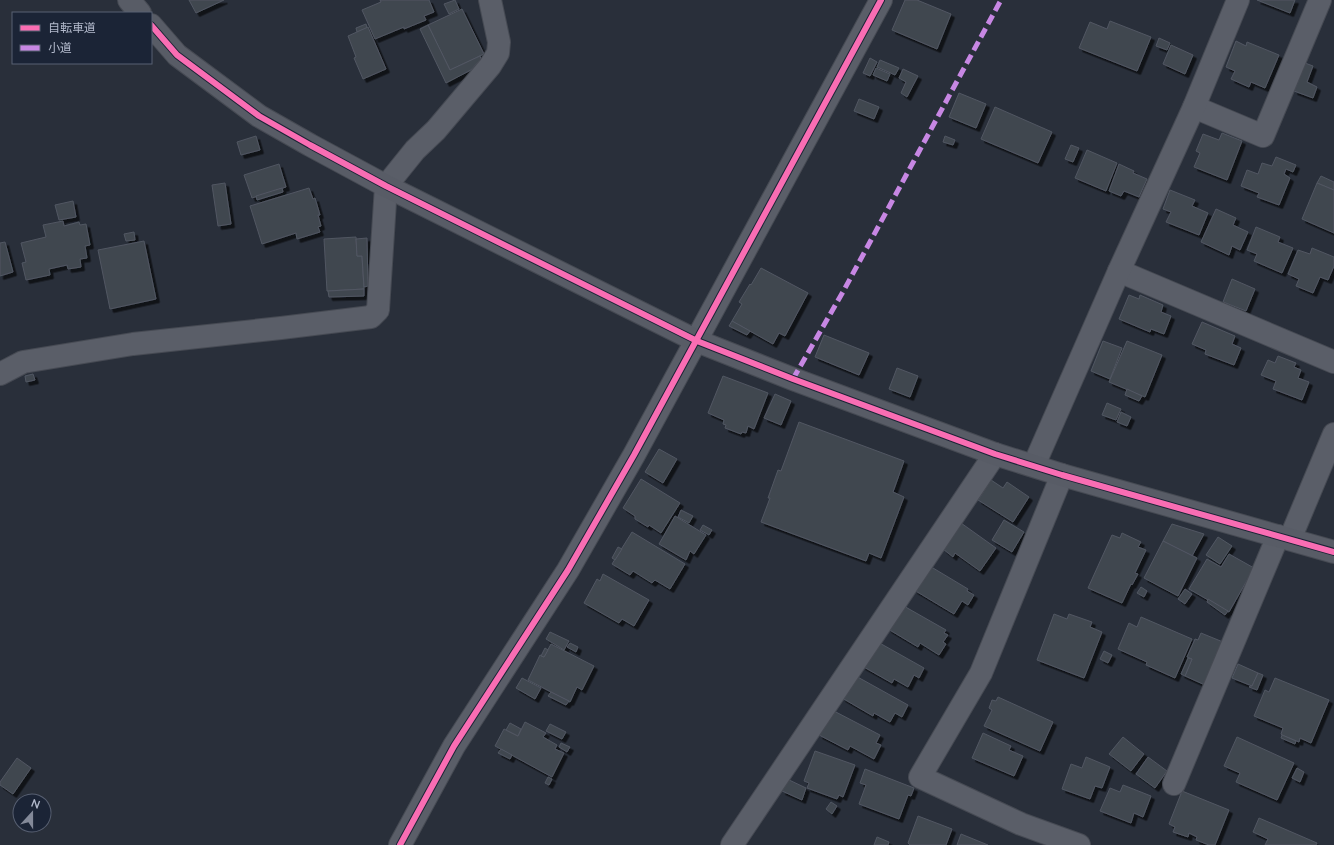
<svg xmlns="http://www.w3.org/2000/svg" width="1334" height="845" font-family="Lato,'Noto Sans JP',sans-serif">
<defs>
<filter id="shadow"><feDropShadow dx="3.5" dy="3.5" stdDeviation="0" flood-color="#0009"/></filter>
</defs>
<rect width="100%" height="100%" fill="#292f3a"/>
<!-- building -->
<g fill="#414650" stroke="#515762" filter="url(#shadow)">
<polygon points="189,0 224,0 196,13"/>
<polygon points="380,0 429,0 434,12 424,16 426,20 404,29 404,27 375,39 362,10 381,2"/>
<polygon points="455,0 459,9 449,14 444,4"/>
<polygon points="905,0 917,0 951,14 937,49 892,30"/>
<polygon points="1257,0 1295,0 1290,13"/>
<polygon points="462,9 484,54 450,70 428,25"/>
<polygon points="1110,21 1151,37 1137,71 1079,48 1090,22 1107,29"/>
<polygon points="366,24 367,28 357,32 356,28"/>
<polygon points="428,25 450,70 480,56 481,59 471,70 446,83 420,29"/>
<polygon points="368,27 386,69 363,79 354,58 356,57 348,36"/>
<polygon points="1159,38 1170,43 1167,50 1156,46"/>
<polygon points="1236,41 1246,46 1247,42 1279,55 1265,88 1251,82 1249,87 1231,79 1235,71 1226,67"/>
<polygon points="1171,45 1193,55 1185,74 1163,64"/>
<polygon points="870,58 877,62 870,76 863,73"/>
<polygon points="880,60 899,68 895,75 877,67"/>
<polygon points="1305,63 1313,66 1307,82 1317,87 1313,98 1294,91"/>
<polygon points="876,68 890,74 887,81 873,75"/>
<polygon points="903,69 918,76 907,97 901,93 906,82 899,78"/>
<polygon points="959,93 986,104 976,128 949,117"/>
<polygon points="859,99 879,107 874,119 854,111"/>
<polygon points="995,107 1052,132 1038,163 981,139"/>
<polygon points="1222,133 1242,141 1227,180 1194,167 1200,153 1196,151 1203,134 1219,140"/>
<polygon points="256,136 260,150 241,155 237,142"/>
<polygon points="945,136 955,140 953,145 943,142"/>
<polygon points="1071,145 1079,148 1073,162 1065,159"/>
<polygon points="1087,150 1117,163 1106,191 1075,178"/>
<polygon points="1276,157 1296,165 1293,172 1286,169 1284,174 1290,178 1279,205 1257,197 1259,193 1241,186 1247,170 1258,174 1262,163 1272,166"/>
<polygon points="279,164 286,187 252,198 244,175"/>
<polygon points="1119,164 1134,171 1133,173 1147,179 1139,197 1124,191 1121,196 1109,191"/>
<polygon points="1321,176 1334,182 1334,190 1317,183"/>
<polygon points="225,183 231,224 218,226 212,185"/>
<polygon points="1317,183 1334,190 1334,233 1302,219"/>
<polygon points="282,188 283,192 257,200 256,196"/>
<polygon points="309,188 313,199 315,198 320,215 318,215 321,226 318,227 320,232 297,239 296,233 262,244 250,206"/>
<polygon points="1170,190 1195,200 1192,206 1208,213 1199,235 1166,222 1171,212 1163,209"/>
<polygon points="73,201 76,217 59,220 55,205"/>
<polygon points="1216,209 1236,218 1233,225 1248,232 1240,250 1232,246 1229,255 1201,242"/>
<polygon points="63,221 64,226 79,222 80,225 86,224 90,245 85,246 87,258 80,259 81,267 68,269 67,265 49,269 50,275 26,280 22,263 26,262 21,243 46,237 43,225"/>
<polygon points="1256,227 1280,237 1278,242 1293,248 1282,273 1254,261 1257,254 1247,250"/>
<polygon points="134,232 135,240 126,241 124,234"/>
<polygon points="356,237 357,256 362,256 364,289 327,291 324,239"/>
<polygon points="367,238 368,286 364,287 362,256 357,256 356,239"/>
<polygon points="144,241 156,299 110,309 98,250"/>
<polygon points="5,242 13,272 0,276 0,243"/>
<polygon points="1312,248 1334,257 1334,266 1328,280 1320,277 1313,293 1296,286 1299,279 1288,274 1298,250 1310,254"/>
<polygon points="761,268 808,293 785,336 779,333 773,344 732,321 742,304 739,302 750,284 751,285"/>
<polygon points="1232,279 1255,289 1246,311 1223,302"/>
<polygon points="364,289 364,296 329,297 328,291"/>
<polygon points="1129,295 1139,299 1140,295 1163,305 1161,312 1171,316 1164,334 1151,329 1150,332 1119,319"/>
<polygon points="732,321 750,331 747,335 729,326"/>
<polygon points="1202,322 1235,336 1232,344 1241,348 1234,365 1205,354 1206,350 1192,344"/>
<polygon points="824,335 869,353 859,375 815,357"/>
<polygon points="1103,341 1122,348 1110,379 1091,371"/>
<polygon points="1127,341 1162,355 1145,397 1109,382"/>
<polygon points="1278,356 1296,363 1294,367 1301,370 1298,378 1309,382 1302,400 1273,389 1276,381 1261,375 1268,360 1275,363"/>
<polygon points="897,368 918,376 910,397 889,389"/>
<polygon points="33,374 35,380 26,382 25,376"/>
<polygon points="723,376 768,393 754,429 748,426 746,433 742,432 741,434 725,428 726,425 723,424 724,420 708,413"/>
<polygon points="1127,389 1142,396 1139,401 1125,395"/>
<polygon points="775,394 791,401 781,425 764,418"/>
<polygon points="1107,403 1121,409 1116,420 1102,415"/>
<polygon points="1121,412 1131,417 1127,426 1117,422"/>
<polygon points="799,422 904,461 893,492 904,497 881,558 869,553 866,561 761,522 770,498 768,498 778,470 781,471"/>
<polygon points="659,449 677,459 663,483 645,472"/>
<polygon points="641,479 680,503 661,533 649,525 648,527 635,519 635,516 623,508"/>
<polygon points="991,480 1003,488 1007,482 1029,497 1013,522 978,500"/>
<polygon points="681,510 693,516 689,523 678,517"/>
<polygon points="675,516 706,535 694,554 690,551 686,560 659,544"/>
<polygon points="1004,520 1024,532 1012,552 992,540"/>
<polygon points="961,523 996,548 980,571 955,553 953,557 943,549"/>
<polygon points="1172,524 1204,534 1192,556 1163,541"/>
<polygon points="703,525 712,530 709,535 700,530"/>
<polygon points="632,532 685,564 670,589 655,580 652,583 633,571 630,575 612,564"/>
<polygon points="1122,533 1141,542 1138,547 1146,550 1135,573 1138,574 1132,585 1131,584 1122,603 1088,588 1112,535 1120,538"/>
<polygon points="1218,537 1232,546 1220,564 1206,555"/>
<polygon points="1163,541 1197,558 1178,596 1144,578"/>
<polygon points="618,547 622,549 615,560 612,558"/>
<polygon points="1229,554 1254,568 1229,612 1189,589 1207,559 1221,567"/>
<polygon points="928,565 968,589 967,591 974,595 968,605 962,601 954,614 914,590"/>
<polygon points="603,574 649,600 634,626 622,619 619,623 584,603 597,579 600,581"/>
<polygon points="1141,587 1147,591 1144,597 1137,593"/>
<polygon points="1185,589 1192,594 1185,604 1178,599"/>
<polygon points="1208,599 1228,611 1225,615 1207,602"/>
<polygon points="902,605 946,630 944,633 948,635 943,642 946,644 939,655 920,643 918,647 888,629"/>
<polygon points="1054,614 1067,619 1069,614 1092,622 1090,627 1102,632 1084,678 1037,660"/>
<polygon points="1141,617 1192,639 1175,678 1146,665 1147,662 1118,649 1129,623 1137,627"/>
<polygon points="550,632 569,641 564,650 546,639"/>
<polygon points="1201,633 1223,642 1205,685 1185,676 1192,659 1187,657 1195,639 1198,640"/>
<polygon points="876,641 924,668 919,678 914,675 908,687 894,679 892,683 862,666"/>
<polygon points="570,643 578,647 576,652 567,647"/>
<polygon points="551,644 594,666 582,690 577,687 570,702 528,680 540,655 544,657"/>
<polygon points="545,648 548,650 544,657 541,656"/>
<polygon points="1104,651 1112,655 1108,663 1100,659"/>
<polygon points="1188,658 1192,659 1185,676 1181,674"/>
<polygon points="1238,664 1258,673 1252,686 1232,678"/>
<polygon points="1258,673 1263,675 1257,690 1249,687 1250,686 1252,686"/>
<polygon points="854,675 908,705 902,717 895,713 890,722 874,713 873,716 842,698"/>
<polygon points="522,678 541,688 535,699 516,688"/>
<polygon points="1275,678 1329,700 1311,743 1300,738 1299,742 1282,735 1281,734 1283,728 1254,716 1265,690 1269,692"/>
<polygon points="551,692 569,701 566,705 548,696"/>
<polygon points="998,697 1053,722 1040,751 984,726 992,710 989,708 992,700 996,701"/>
<polygon points="832,710 880,735 876,743 881,745 874,759 850,746 848,750 819,735"/>
<polygon points="525,722 546,733 543,737 557,745 555,749 564,753 552,777 495,746 504,729 518,736"/>
<polygon points="510,723 521,729 518,736 506,730"/>
<polygon points="550,724 566,732 562,739 546,731"/>
<polygon points="983,733 1011,746 1009,750 1023,756 1014,776 972,758"/>
<polygon points="1282,735 1296,741 1295,744 1281,738"/>
<polygon points="1123,737 1144,754 1131,771 1109,754"/>
<polygon points="1237,737 1294,763 1277,800 1236,782 1240,773 1224,766"/>
<polygon points="561,743 570,747 567,752 559,747"/>
<polygon points="501,749 512,755 510,759 498,753"/>
<polygon points="815,751 855,765 843,797 839,795 837,799 807,788 809,783 804,781"/>
<polygon points="1086,757 1110,767 1102,788 1095,786 1090,799 1062,789 1071,764 1082,768"/>
<polygon points="1148,757 1167,771 1155,788 1136,774"/>
<polygon points="17,758 31,768 13,794 0,785 0,782"/>
<polygon points="1297,768 1304,772 1300,782 1292,778"/>
<polygon points="865,769 914,788 911,796 908,795 899,819 859,804 866,785 860,783"/>
<polygon points="548,777 552,779 549,785 545,783"/>
<polygon points="787,779 806,788 802,800 782,791"/>
<polygon points="1123,785 1151,796 1143,817 1134,813 1131,823 1100,811 1110,788 1120,792"/>
<polygon points="1182,791 1229,810 1215,845 1209,845 1196,840 1197,837 1189,833 1188,837 1173,832 1175,827 1169,824"/>
<polygon points="831,802 837,806 832,814 826,809"/>
<polygon points="918,816 952,829 946,845 910,845 908,843"/>
<polygon points="1259,818 1317,843 1316,845 1265,845 1268,839 1253,832"/>
<polygon points="961,834 988,845 957,845"/>
<polygon points="877,837 889,842 888,845 874,845"/>
</g>
<g fill="none" stroke-linecap="round" stroke-linejoin="round">
<!-- street casing -->
<g stroke="#464a53" stroke-width="24">
<g id="street">
<polyline points="1194,107 1263,136 1320,0"/>
<polyline points="1119,271 1334,362"/>
<polyline points="0,374 23,362 133,344 281,328 371,317 378,310 386,186 415,150 436,130 490,66 498,53 499,42 490,0"/>
<polyline points="1034,465 1119,271 1194,107 1238,0"/>
<polyline points="1062,475 981,673 920,777 1021,824 1079,845"/>
<polyline points="1290,539 1334,434"/>
<polyline points="1174,784 1278,536"/>
<polyline points="400,845 454,746 568,570 634,455 881,0"/>
<polyline points="732,845 995,454"/>
</g>
</g>
<!-- secondary casing -->
<g stroke="#464a53" stroke-width="24">
<g id="secondary">
<polyline points="129,0 140,13"/>
<polyline points="151,25 177,55 259,116 310,145 386,186 697,341 793,379 995,454 1062,475 1334,552"/>
</g>
</g>
<!-- street -->
<use href="#street" stroke="#5a5e68" stroke-width="22"/>
<!-- secondary -->
<use href="#secondary" stroke="#585c66" stroke-width="22"/>
<!-- quiet -->
<polyline stroke="#c787e3" stroke-width="5" stroke-dasharray="10 5" stroke-linecap="butt" points="793,379 844,290 1001,0"/>
<!-- cycleway casing -->
<g stroke="#1b2436" stroke-width="8">
<g id="cycleway">
<polyline points="151,25 177,55 259,116 310,145 386,186 697,341 793,379 995,454 1062,475 1334,552"/>
<polyline points="400,845 454,746 568,570 634,455 881,0"/>
</g>
</g>
<!-- cycleway -->
<use href="#cycleway" stroke="#f96db3" stroke-width="6"/>
</g>
<!-- legend -->
<rect x="12" y="12" width="140" height="52" fill="#1b2436" stroke="#586072"/>
<rect x="20" y="25" width="20" height="6" fill="#f96db3" stroke="#586072"/>
<text x="48" y="32" font-size="12" fill="#b3bacc">自転車道</text>
<rect x="20" y="45" width="20" height="6" fill="#c787e3" stroke="#586072"/>
<text x="48" y="52" font-size="12" fill="#b3bacc">小道</text>
<!-- north arrow -->
<g transform="translate(32 813) rotate(21)"><circle r="19" fill="#1b2436" stroke="#586072"/>
<path d="M0-3L7 15L0 10L-7 15Z" fill="#838999"/>
<text y="-6" font-size="11" font-weight="bold" text-anchor="middle" fill="#b3bacc">N</text>
</g>
</svg>
